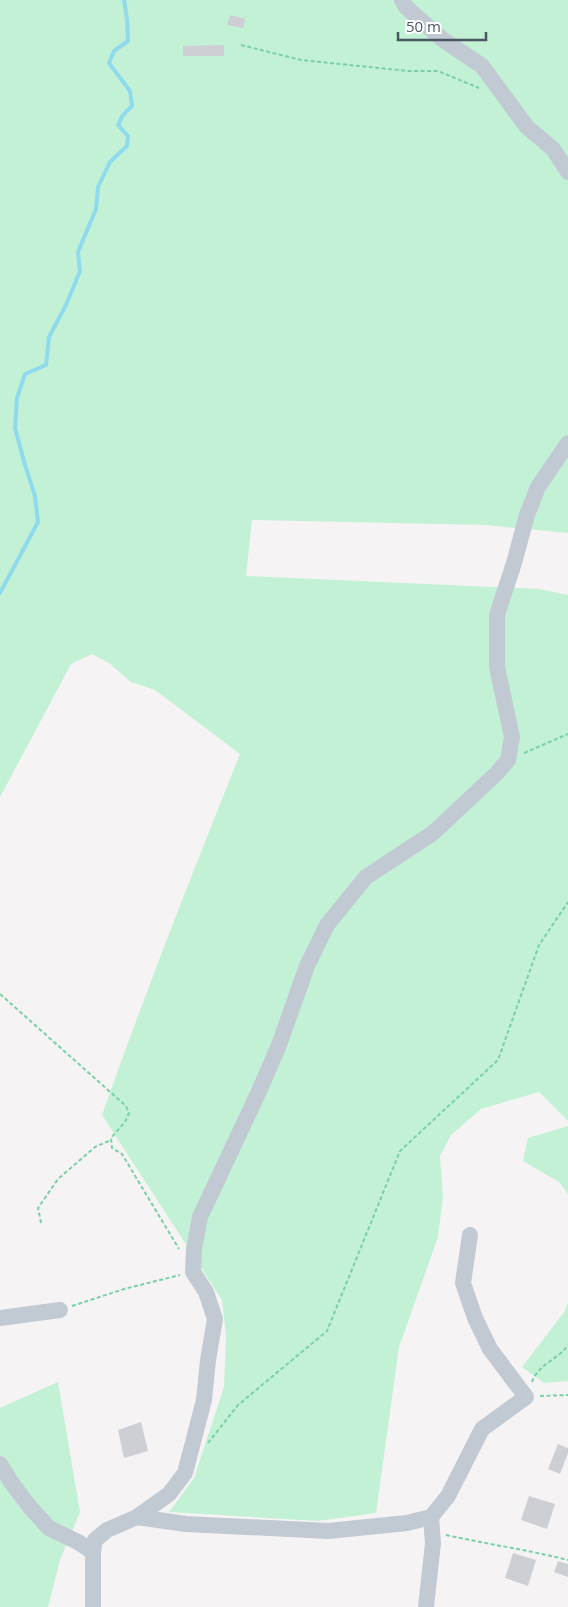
<svg xmlns="http://www.w3.org/2000/svg" width="568" height="1607" font-family="'Open Sans',sans-serif">
<rect width="100%" height="100%" fill="#f5f3f3"/>
<!-- green -->
<g fill="#c3f1d5">
<path d="M 0,0 L 568,0 L 568,533 L 485,525 L 252,520 L 246,576 L 539,589 L 568,595 L 568,1121 L 539,1092 L 481,1109 L 451,1135 L 440,1156 L 443,1196 L 438,1237 L 399,1347 L 376,1513 L 318,1521 L 169,1512 L 194,1478 L 224,1387 L 226,1336 L 222,1300 L 102,1115 C 145,993 192,874 240,754 L 155,690 L 131,682 L 109,663 L 92,654 L 71,664 L 0,797 Z"/>
<polygon points="568,1126 568,1194 559,1182 523,1161 528,1138"/>
<polygon points="568,1302 568,1381 544,1383 522,1367 565,1311"/>
<polygon points="58,1382 80,1512 60,1560 48,1607 0,1607 0,1408"/>
</g>
<g fill="none" stroke-linecap="round" stroke-linejoin="round">
<!-- stream -->
<polyline stroke="#90daee" stroke-width="4" points="0,593 38,522 35,496 25,465 15,428 17,398 25,374 46,365 49,337 66,305 80,271 78,252 96,209 98,187 110,162 127,146 128,136 118,125 123,115 132,106 130,91 109,63 114,51 128,41 127,19 124,0"/>
</g>
<!-- building -->
<g fill="#cdcfd5">
<polygon points="230,15 245,19 243,28 227,25"/>
<polygon points="224,45 224,56 183,56 183,46"/>
<polygon points="141,1422 148,1451 124,1458 118,1430"/>
<polygon points="558,1444 568,1448 568,1453 560,1474 548,1469"/>
<polygon points="529,1496 555,1504 547,1529 521,1520"/>
<polygon points="513,1553 536,1560 528,1586 505,1578"/>
<polygon points="558,1561 568,1564 568,1577 554,1572"/>
</g>
<g fill="none" stroke-linecap="round" stroke-linejoin="round">
<!-- path -->
<g stroke="#7ad0a6" stroke-width="2" stroke-dasharray="4 2.5" stroke-linecap="butt">
<polyline points="241,45 301,60 408,71 438,71 479,88"/>
<polyline points="524,753 568,734"/>
<polyline points="0,994 126,1106 129,1113 125,1122 111,1138 112,1148 122,1154 179,1249"/>
<polyline points="41,1223 38,1208 58,1179 95,1147 111,1140"/>
<polyline points="72,1306 124,1289 180,1275"/>
<path d="M 532,1382 C 538,1364 558,1360 568,1345"/>
<polyline points="540,1396 568,1395"/>
<polyline points="208,1443 238,1405 327,1331 400,1151 498,1060 539,945 568,902"/>
<path d="M 446,1535 C 487,1544 528,1550 568,1560"/>
</g>
<!-- minor -->
<g stroke="#c1cad2" stroke-width="16">
<polyline points="402,0 406,7 442,39 482,66 527,127 553,149 568,172"/>
<polyline points="0,1318 60,1310"/>
<polyline points="0,1464 11,1482 29,1506 49,1528 78,1542 93,1552"/>
<polyline points="137,1517 186,1524 328,1531 407,1523 431,1517 448,1496 482,1429 526,1397 490,1349 475,1318 463,1283 470,1235"/>
<polyline points="93,1607 93,1552 95,1540 107,1530 137,1517 169,1494 185,1473 204,1400 208,1360 215,1319 206,1292 193,1272 194,1249 200,1217 260,1089 279,1045 307,966 327,925 366,877 433,833 498,772 508,760 512,737 497,667 497,615 514,563 527,515 538,487 568,443"/>
<polyline points="426,1607 433,1543 431,1517"/>
</g>
</g>
<!-- scale -->
<path d="M398 32v8h88v-8" fill="none" stroke="#4a5661" stroke-width="2.5"/>
<text x="406" y="32" font-size="15" fill="#4a5661" stroke="#ffffff" stroke-width="4" paint-order="stroke">50 m</text>
</svg>
